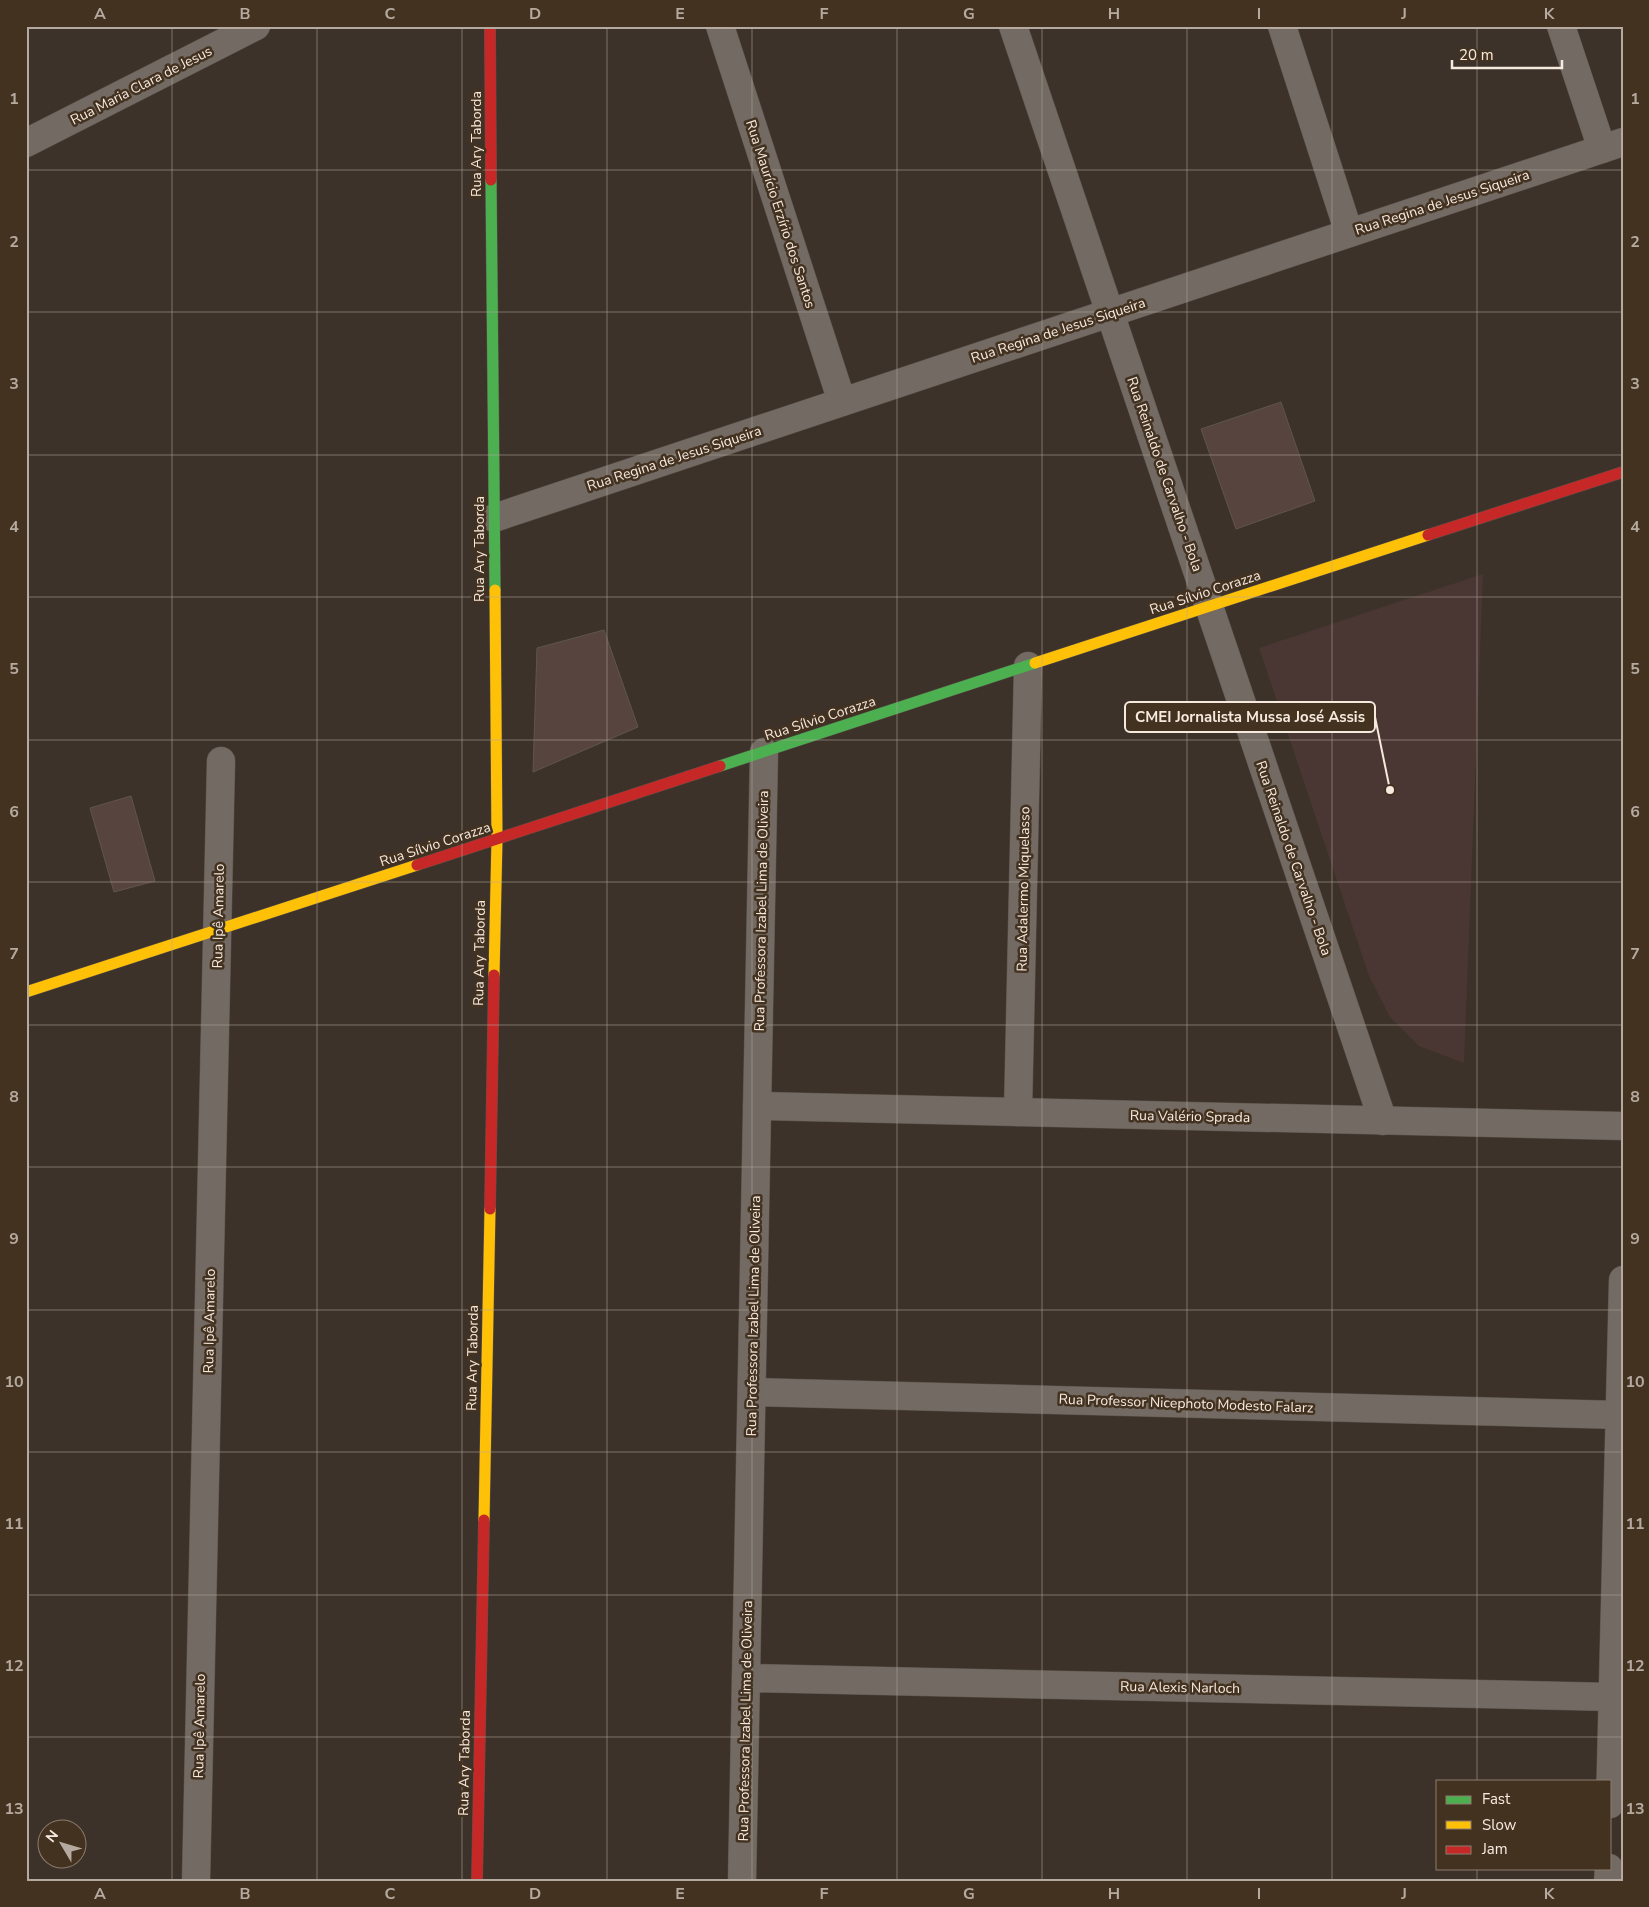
<svg xmlns="http://www.w3.org/2000/svg" width="1649" height="1907" font-family="'Nunito Sans',sans-serif">
<rect width="100%" height="100%" fill="#3c3229"/>
<!-- education -->
<polygon fill="#4a3733" points="1483,574 1464,1063 1419,1046 1390,1017 1369,976 1259,648"/>
<!-- building -->
<g fill="#58443e" stroke="#5f5550">
<polygon points="1281,402 1315,501 1236,529 1201,429"/>
<polygon points="604,630 638,727 533,772 537,648"/>
<polygon points="131,796 155,881 114,892 90,808"/>
</g>
<g fill="none" stroke-linecap="round" stroke-linejoin="round">
<!-- street casing -->
<g stroke="#585048" stroke-width="29">
<g id="street">
<polyline points="720,26 842,402"/>
<polyline points="1013,26 1383,1121"/>
<polyline points="1282,26 1349,233"/>
<polyline points="1561,26 1602,149"/>
<polyline points="26,143 256,26"/>
<polyline points="494,518 1623,142"/>
<polyline points="757,1106 1623,1126"/>
<polyline points="1018,1112 1028,666"/>
<polyline points="752,1392 1620,1415"/>
<polyline points="746,1678 1613,1697"/>
<polyline points="1610,1804 1623,1280"/>
<polyline points="196,1881 221,761"/>
<polyline points="742,1881 764,752"/>
<polyline points="1608,1881 1609,1868"/>
</g>
</g>
<!-- fast casing -->
<g stroke="#585048" stroke-width="12">
<g id="fast">
<polyline points="491,180 495,590"/>
<polyline points="720,766 1035,663"/>
</g>
</g>
<!-- slow casing -->
<g stroke="#585048" stroke-width="12">
<g id="slow">
<polyline points="1035,663 1428,535"/>
<polyline points="494,975 497,839 495,590"/>
<polyline points="26,992 417,865"/>
<polyline points="484,1520 490,1209"/>
</g>
</g>
<!-- jam casing -->
<g stroke="#585048" stroke-width="12">
<g id="jam">
<polyline points="490,26 491,180"/>
<polyline points="1428,535 1623,472"/>
<polyline points="417,865 720,766"/>
<polyline points="490,1209 494,975"/>
<polyline points="477,1881 484,1520"/>
</g>
</g>
<!-- street -->
<use href="#street" stroke="#726a63" stroke-width="28"/>
<!-- fast -->
<use href="#fast" stroke="#4caf50" stroke-width="11"/>
<!-- slow -->
<use href="#slow" stroke="#ffc107" stroke-width="11"/>
<!-- jam -->
<use href="#jam" stroke="#c62828" stroke-width="11"/>
</g>
<!-- grid -->
<path fill="none" stroke="#b5aa9f" stroke-width="1" stroke-opacity="0.55" d="M 172,26 L 172,1881M 317,26 L 317,1881M 462,26 L 462,1881M 607,26 L 607,1881M 752,26 L 752,1881M 897,26 L 897,1881M 1042,26 L 1042,1881M 1187,26 L 1187,1881M 1332,26 L 1332,1881M 1477,26 L 1477,1781M 26,170 L 1623,170M 26,312 L 1623,312M 26,455 L 1623,455M 26,597 L 1623,597M 26,740 L 1623,740M 26,882 L 1623,882M 26,1025 L 1623,1025M 26,1167 L 1623,1167M 26,1310 L 1623,1310M 26,1452 L 1623,1452M 26,1595 L 1623,1595M 26,1737 L 1623,1737M 1477,1868 L 1477,1881"/>
<g text-anchor="middle" stroke-width="5" stroke-linejoin="round" paint-order="stroke">
<!-- street labels -->
<g font-size="14" fill="#f6eadf" stroke="#443221">
<text transform="translate(141 85) rotate(-27)" y="5">Rua Maria Clara de Jesus</text>
<text transform="translate(476 144) rotate(-90)" y="5">Rua Ary Taborda</text>
<text transform="translate(1442 202) rotate(-18)" y="5">Rua Regina de Jesus Siqueira</text>
<text transform="translate(781 214) rotate(72)" y="5">Rua Maurício Erzírio dos Santos</text>
<text transform="translate(1058 330) rotate(-18)" y="5">Rua Regina de Jesus Siqueira</text>
<text transform="translate(674 458) rotate(-18)" y="5">Rua Regina de Jesus Siqueira</text>
<text transform="translate(1165 474) rotate(71)" y="5">Rua Reinaldo de Carvalho - Bola</text>
<text transform="translate(479 549) rotate(-90)" y="5">Rua Ary Taborda</text>
<text transform="translate(1205 592) rotate(-18)" y="5">Rua Sílvio Corazza</text>
<text transform="translate(820 718) rotate(-18)" y="5">Rua Sílvio Corazza</text>
<text transform="translate(435 844) rotate(-18)" y="5">Rua Sílvio Corazza</text>
<text transform="translate(1294 858) rotate(71)" y="5">Rua Reinaldo de Carvalho - Bola</text>
<text transform="translate(1023 889) rotate(-89)" y="5">Rua Adalermo Miquelasso</text>
<text transform="translate(761 911) rotate(-89)" y="5">Rua Professora Izabel Lima de Oliveira</text>
<text transform="translate(218 916) rotate(-89)" y="5">Rua Ipê Amarelo</text>
<text transform="translate(479 953) rotate(-89)" y="5">Rua Ary Taborda</text>
<text transform="translate(1190 1116) rotate(1)" y="5">Rua Valério Sprada</text>
<text transform="translate(753 1316) rotate(-89)" y="5">Rua Professora Izabel Lima de Oliveira</text>
<text transform="translate(209 1321) rotate(-89)" y="5">Rua Ipê Amarelo</text>
<text transform="translate(472 1358) rotate(-89)" y="5">Rua Ary Taborda</text>
<text transform="translate(1186 1403) rotate(2)" y="5">Rua Professor Nicephoto Modesto Falarz</text>
<text transform="translate(1180 1687) rotate(1)" y="5">Rua Alexis Narloch</text>
<text transform="translate(745 1721) rotate(-89)" y="5">Rua Professora Izabel Lima de Oliveira</text>
<text transform="translate(199 1726) rotate(-89)" y="5">Rua Ipê Amarelo</text>
<text transform="translate(464 1763) rotate(-89)" y="5">Rua Ary Taborda</text>
</g>
</g>
<!-- callouts -->
<path fill="none" stroke="#f6eadf" stroke-width="2" d="M1390 790L1375 717"/>
<circle fill="#f6eadf" stroke="#443221" stroke-width="2" cx="1390" cy="790" r="5"/>
<rect fill="#443221" stroke="#f6eadf" stroke-width="2" x="1125" y="702" width="250" height="30" rx="5"/>
<g font-size="15" text-anchor="middle" font-weight="bold" fill="#f6eadf">
<text x="1250" y="722">CMEI Jornalista Mussa José Assis</text>
</g>
<!-- border -->
<rect width="1649" height="1907" fill="none" stroke="#443221" stroke-width="55"/>
<!-- legend -->
<rect x="1436" y="1780" width="175" height="90" fill="#443221" stroke="#8b7c6d"/>
<rect x="1446" y="1796" width="25" height="8" fill="#4caf50" stroke="#8b7c6d"/>
<text x="1482" y="1804" font-size="15" fill="#f6eadf">Fast</text>
<rect x="1446" y="1821" width="25" height="8" fill="#ffc107" stroke="#8b7c6d"/>
<text x="1482" y="1830" font-size="15" fill="#f6eadf">Slow</text>
<rect x="1446" y="1846" width="25" height="8" fill="#c62828" stroke="#8b7c6d"/>
<text x="1482" y="1854" font-size="15" fill="#f6eadf">Jam</text>
<!-- north arrow -->
<g transform="translate(62 1844) rotate(308)"><circle r="24" fill="#443221" stroke="#8b7c6d"/>
<path d="M0-4L9 19L0 12L-9 19Z" fill="#b5aa9f"/>
<text y="-8" font-size="14" font-weight="bold" text-anchor="middle" fill="#f6eadf">N</text>
</g>
<!-- scale -->
<path d="M1452 60v8h110v-8" fill="none" stroke="#f6eadf" stroke-width="2.5"/>
<text x="1459" y="60" font-size="15" fill="#f6eadf" stroke="#443221" stroke-width="4" paint-order="stroke">20 m</text>
<rect x="28" y="28" width="1594" height="1852" fill="none" stroke="#b5aa9f" stroke-width="2"/>
<g font-size="16" text-anchor="middle" font-weight="bold" fill="#b5aa9f">
<text x="100" y="19">A</text>
<text x="245" y="19">B</text>
<text x="390" y="19">C</text>
<text x="535" y="19">D</text>
<text x="680" y="19">E</text>
<text x="824" y="19">F</text>
<text x="969" y="19">G</text>
<text x="1114" y="19">H</text>
<text x="1259" y="19">I</text>
<text x="1404" y="19">J</text>
<text x="1549" y="19">K</text>
<text x="14" y="104">1</text>
<text x="1635" y="104">1</text>
<text x="14" y="247">2</text>
<text x="1635" y="247">2</text>
<text x="14" y="389">3</text>
<text x="1635" y="389">3</text>
<text x="14" y="532">4</text>
<text x="1635" y="532">4</text>
<text x="14" y="674">5</text>
<text x="1635" y="674">5</text>
<text x="14" y="817">6</text>
<text x="1635" y="817">6</text>
<text x="14" y="959">7</text>
<text x="1635" y="959">7</text>
<text x="14" y="1102">8</text>
<text x="1635" y="1102">8</text>
<text x="14" y="1244">9</text>
<text x="1635" y="1244">9</text>
<text x="14" y="1387">10</text>
<text x="1635" y="1387">10</text>
<text x="14" y="1529">11</text>
<text x="1635" y="1529">11</text>
<text x="14" y="1671">12</text>
<text x="1635" y="1671">12</text>
<text x="14" y="1814">13</text>
<text x="1635" y="1814">13</text>
<text x="100" y="1899">A</text>
<text x="245" y="1899">B</text>
<text x="390" y="1899">C</text>
<text x="535" y="1899">D</text>
<text x="680" y="1899">E</text>
<text x="824" y="1899">F</text>
<text x="969" y="1899">G</text>
<text x="1114" y="1899">H</text>
<text x="1259" y="1899">I</text>
<text x="1404" y="1899">J</text>
<text x="1549" y="1899">K</text>
</g>
</svg>
